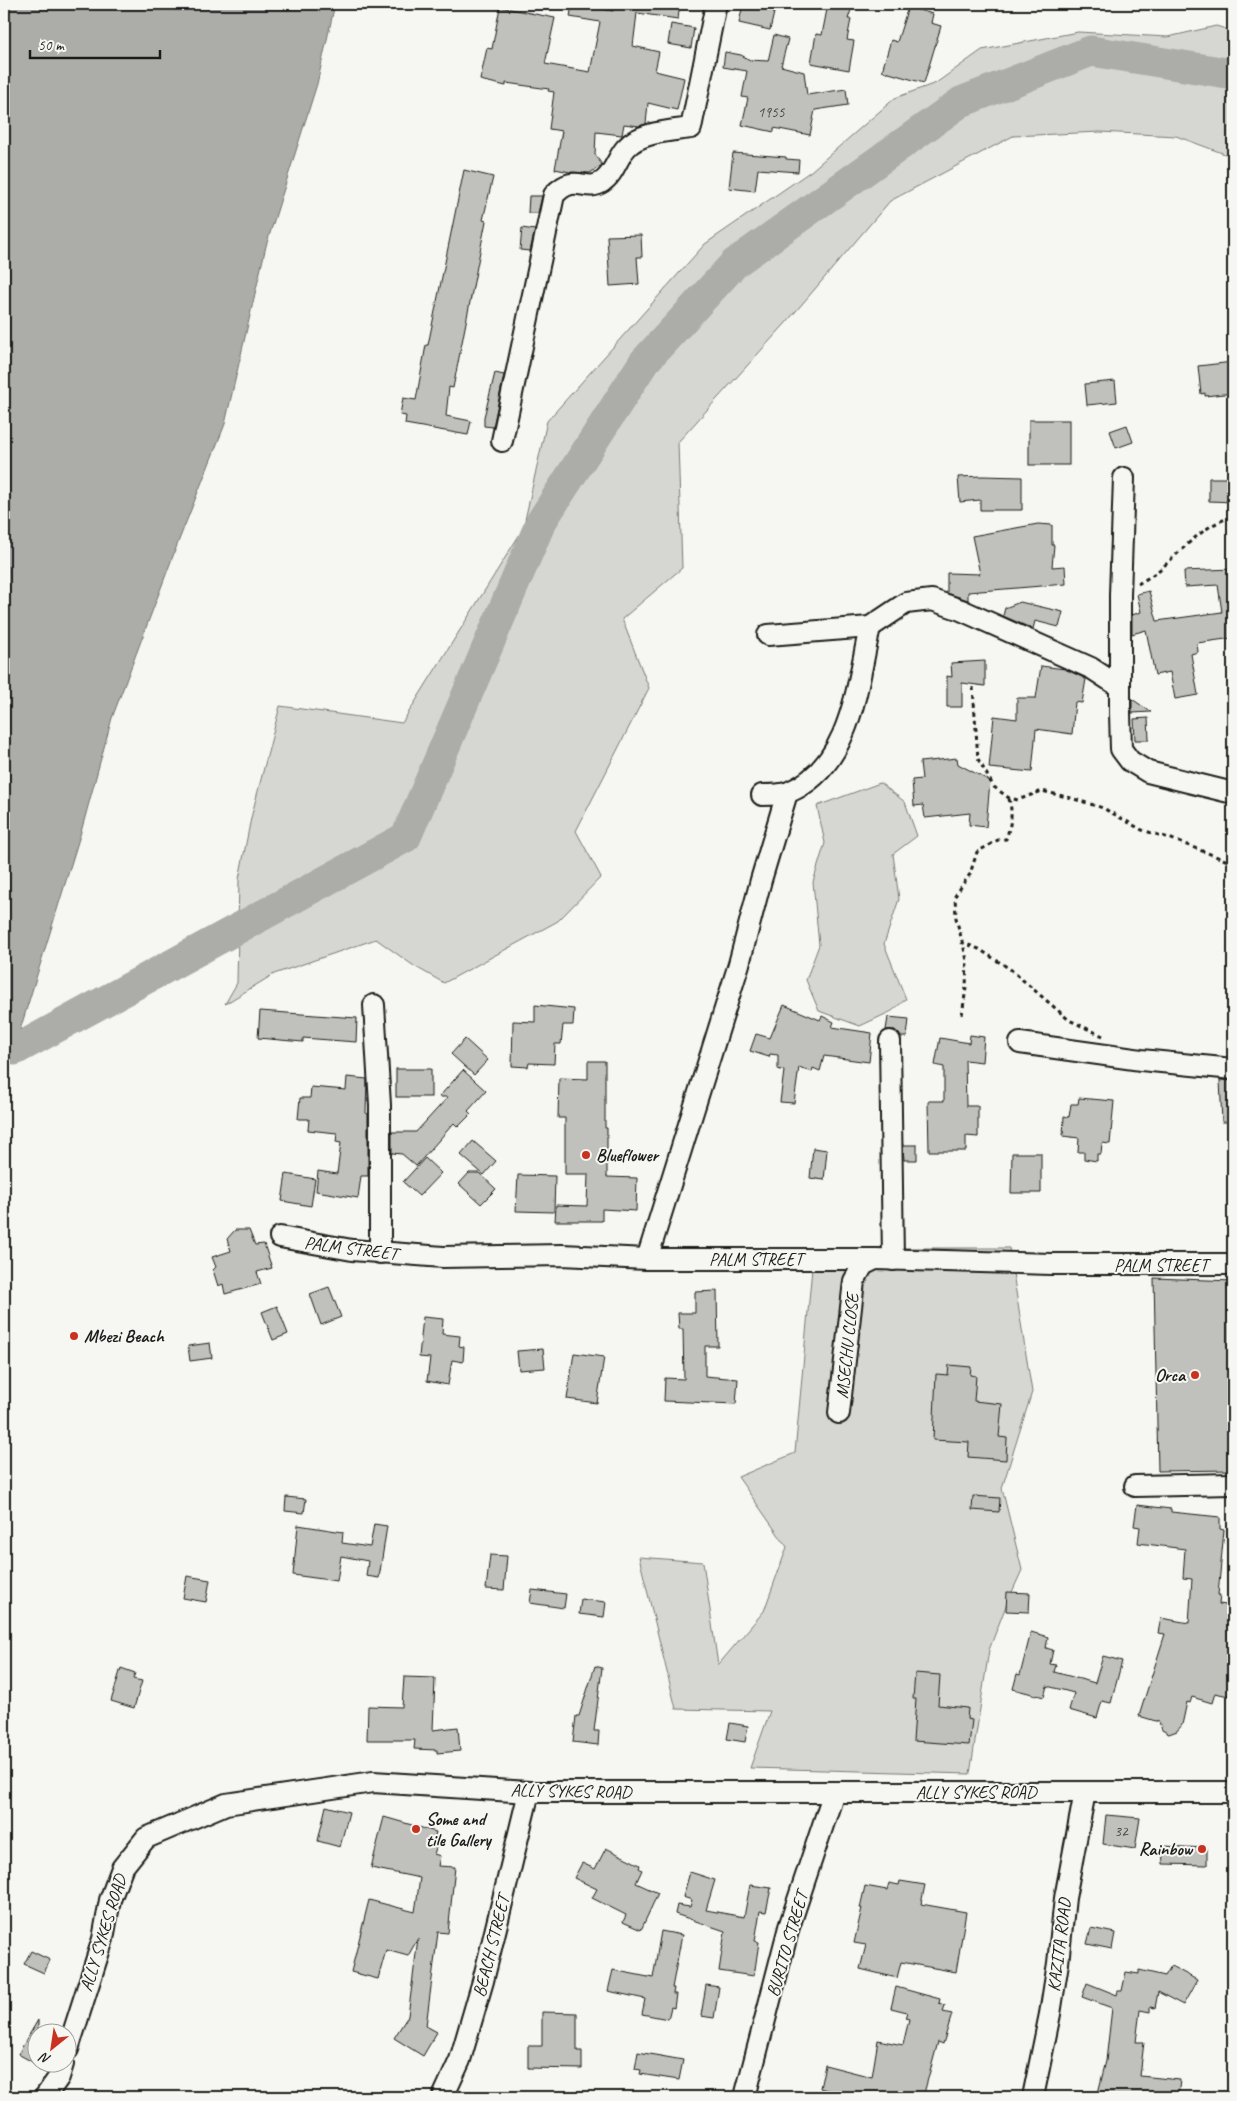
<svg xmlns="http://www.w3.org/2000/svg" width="1237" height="2101" font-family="Caveat,sans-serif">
<rect width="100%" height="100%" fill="#f6f6f2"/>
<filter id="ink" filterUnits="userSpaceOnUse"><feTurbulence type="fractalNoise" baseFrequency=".02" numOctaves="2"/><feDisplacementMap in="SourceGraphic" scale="10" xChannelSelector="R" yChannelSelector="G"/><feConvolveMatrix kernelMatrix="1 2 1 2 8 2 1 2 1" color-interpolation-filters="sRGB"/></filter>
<g filter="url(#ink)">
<!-- green -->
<g fill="#d6d6d2" stroke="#797977">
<polygon points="1216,26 1233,31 1233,157 1176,136 1100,132 1013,136 890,201 785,324 678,442 682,568 622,619 649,688 576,831 601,877 558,921 444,983 414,966 376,939 274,974 225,1004 237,983 239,879 251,818 280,706 402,723 523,529 547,421 705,244 811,171 895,98 936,83 982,50 1078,32 1168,37"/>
<polygon points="880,783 905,802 917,836 893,854 899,899 884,944 906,999 892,1011 860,1026 819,1011 806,980 819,945 813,882 825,843 817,806"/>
<polygon points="860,1248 1009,1248 1032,1392 1002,1488 1022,1570 1007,1603 989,1650 970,1774 750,1768 770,1711 676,1709 639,1557 703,1562 718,1665 764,1611 787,1547 738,1477 795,1453 812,1268 844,1252"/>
</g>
<!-- water -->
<polygon fill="#acaca9" stroke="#727271" points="4,4 335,4 317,84 266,246 225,424 179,540 112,718 81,832 4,1082"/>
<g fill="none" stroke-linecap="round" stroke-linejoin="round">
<!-- river -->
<polyline stroke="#acaca9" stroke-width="31" points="15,1050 406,837 541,522 644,362 735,263 961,102 1091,51 1233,74"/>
</g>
<!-- building -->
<g fill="#c0c0bd" stroke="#1c1c1c">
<polygon points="572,4 613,11 614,4 680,4 678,19 637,13 633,46 659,52 655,71 684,78 677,110 648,103 646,124 639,126 624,124 622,135 596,132 595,154 602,165 590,173 570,172 555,169 562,131 549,129 554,92 548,91 549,89 506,83 506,86 480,80 487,48 492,49 500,7 555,18 545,64 590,72 600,22 570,17"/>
<polygon points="743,4 776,4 770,30 739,23"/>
<polygon points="828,4 853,4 848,19 851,19 847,40 854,41 849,70 811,63 816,34 822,35"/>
<polygon points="908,7 933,14 931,23 941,26 924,83 882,71 891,40 897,42"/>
<polygon points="671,24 694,28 691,48 668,44"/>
<polygon points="774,35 788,39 781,66 804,72 807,95 846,89 848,105 815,110 810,135 774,128 774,132 742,125 748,98 742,97 747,71 723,67 725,52 741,55 750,60 768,61"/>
<polygon points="733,153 786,157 786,159 799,160 798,172 758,169 755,191 729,188"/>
<polygon points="464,170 493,177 483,220 486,221 453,388 449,387 446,416 471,421 468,435 405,424 406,416 400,415 403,398 416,400 426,345 428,345"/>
<polygon points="529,196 542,196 538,213 528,213"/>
<polygon points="522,228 535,230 530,251 520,250"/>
<polygon points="641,235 642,257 637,257 639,284 610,286 607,236"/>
<polygon points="1233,362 1233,393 1205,396 1205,393 1201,394 1198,366"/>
<polygon points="495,373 504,375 493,427 484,426 484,417"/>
<polygon points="1115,381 1117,402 1087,405 1085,384"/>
<rect x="1029" y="420" width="40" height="45"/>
<polygon points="1127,425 1133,442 1116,448 1110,431"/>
<polygon points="982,476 1022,477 1022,510 980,510 980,500 960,502 958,477"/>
<polygon points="1209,478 1233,478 1233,502 1209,501"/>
<polygon points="1038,524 1052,525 1052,545 1054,545 1052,567 1065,566 1066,584 968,592 968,600 947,593 947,573 980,574 972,536"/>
<polygon points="1233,569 1233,638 1197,643 1198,652 1191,654 1198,695 1175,699 1170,672 1155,675 1146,630 1132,634 1132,615 1141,612 1137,594 1149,591 1157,621 1222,612 1218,585 1185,587 1184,571"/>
<polygon points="1020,602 1063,612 1059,627 1035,621 1033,629 1003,616 1005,608"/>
<polygon points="985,661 985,686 962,683 962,707 947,707 947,676 952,677 951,663"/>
<polygon points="1041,666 1065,669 1086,679 1082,703 1075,702 1072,734 1036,729 1032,772 989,768 994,716 1017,719 1017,698 1036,698"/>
<polygon points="1132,699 1151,712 1132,713"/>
<polygon points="1148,718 1149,740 1135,740 1134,719"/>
<polygon points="957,758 958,764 990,781 986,827 969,825 970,813 925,818 923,805 914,806 912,780 922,779 920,762"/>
<polygon points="535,1005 574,1009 573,1025 563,1025 561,1044 555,1044 554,1064 529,1063 528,1067 512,1066 513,1021 535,1022"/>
<polygon points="784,1005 820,1020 822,1016 834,1022 832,1027 872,1033 869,1062 824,1056 820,1071 813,1068 812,1072 799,1067 794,1103 780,1102 784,1071 778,1069 778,1055 770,1054 769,1057 750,1051 756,1034 770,1038"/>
<polygon points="260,1011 357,1018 356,1042 303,1038 303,1042 258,1038"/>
<polygon points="888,1017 909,1019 907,1037 901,1037 895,1030 886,1030"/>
<polygon points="970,1035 984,1037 982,1062 965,1060 966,1106 978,1106 978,1137 966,1136 966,1151 929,1151 928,1101 944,1101 944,1067 935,1065 940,1038 969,1043"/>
<polygon points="465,1039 488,1060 474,1075 451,1054"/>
<polygon points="588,1061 605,1061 605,1128 607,1128 607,1177 637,1178 636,1211 602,1209 602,1221 555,1221 556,1205 587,1206 588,1174 565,1174 565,1118 558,1118 559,1078 588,1079"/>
<rect x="396" y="1069" width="35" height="28"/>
<polygon points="463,1070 486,1091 468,1111 471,1114 458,1127 454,1123 416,1166 402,1154 392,1153 392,1132 416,1132 448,1097 439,1097"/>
<polygon points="347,1077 367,1079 366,1113 368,1114 368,1176 361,1176 358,1198 316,1191 318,1171 337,1174 341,1143 336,1142 337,1133 308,1130 309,1119 298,1119 300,1098 310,1098 311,1087 346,1090"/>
<polygon points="1220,1080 1233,1081 1233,1122 1222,1122"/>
<polygon points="1079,1098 1114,1101 1110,1144 1102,1143 1101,1154 1097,1154 1097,1161 1084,1159 1084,1152 1078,1152 1079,1138 1063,1136 1064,1116 1069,1117 1071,1104 1078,1104"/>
<polygon points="473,1141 496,1161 484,1175 461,1155"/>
<polygon points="903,1145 917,1145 917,1160 904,1160"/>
<polygon points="813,1148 827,1150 824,1180 810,1178"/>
<polygon points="1012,1153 1041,1153 1041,1193 1011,1193"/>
<polygon points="425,1158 441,1173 419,1196 403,1182"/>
<polygon points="469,1173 479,1173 496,1189 481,1204 459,1184"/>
<polygon points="286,1174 315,1179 311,1206 282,1201"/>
<polygon points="518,1175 555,1176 554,1212 516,1211"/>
<polygon points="235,1230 249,1230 255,1245 264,1244 272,1268 257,1272 261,1284 225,1294 223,1284 218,1286 213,1270 216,1267 212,1257 231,1251 227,1239"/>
<polygon points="1154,1278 1233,1281 1233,1470 1158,1471"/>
<polygon points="329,1287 341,1317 321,1325 310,1294"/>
<polygon points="717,1291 718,1346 705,1346 705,1376 738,1379 736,1404 664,1401 665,1378 684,1379 683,1329 679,1329 678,1313 695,1313 695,1292"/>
<polygon points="277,1306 288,1334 273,1340 262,1312"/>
<polygon points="423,1317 443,1319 442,1334 460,1336 459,1346 464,1347 463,1362 452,1360 448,1385 427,1381 430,1358 419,1357"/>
<polygon points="210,1343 212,1358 190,1361 188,1346"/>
<polygon points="543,1349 545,1368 519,1370 517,1351"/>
<polygon points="574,1353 604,1357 597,1403 567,1399"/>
<polygon points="949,1365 971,1367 970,1375 976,1376 974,1401 1002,1404 999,1437 1007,1438 1006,1460 968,1457 969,1442 933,1440 936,1374 948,1375"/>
<polygon points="973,1496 1000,1498 999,1512 972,1510"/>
<polygon points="286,1497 306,1499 304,1513 285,1511"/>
<polygon points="1137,1505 1171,1509 1171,1512 1220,1517 1220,1529 1224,1530 1218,1595 1220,1595 1219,1604 1233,1606 1233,1645 1228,1669 1233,1670 1233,1697 1215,1693 1212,1703 1192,1697 1190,1703 1187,1702 1182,1725 1177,1731 1169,1734 1162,1730 1159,1722 1139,1716 1165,1634 1158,1633 1161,1618 1189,1623 1192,1579 1183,1578 1185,1549 1138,1543 1140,1527 1134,1526"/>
<polygon points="374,1524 387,1526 379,1578 366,1576 368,1561 341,1556 337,1581 293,1575 298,1525 343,1532 342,1543 370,1547"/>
<polygon points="490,1555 507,1556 504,1590 486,1589"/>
<polygon points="187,1576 210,1580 206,1602 183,1598"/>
<polygon points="532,1590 566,1594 564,1608 530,1603"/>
<polygon points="1007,1592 1030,1593 1029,1612 1006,1611"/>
<polygon points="581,1599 606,1602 604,1617 579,1614"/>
<polygon points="1031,1632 1048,1637 1046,1648 1053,1650 1050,1664 1056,1665 1054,1672 1095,1683 1103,1656 1122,1661 1111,1703 1102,1701 1097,1718 1069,1710 1074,1693 1047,1686 1044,1697 1013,1689 1017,1674 1020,1675"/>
<polygon points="595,1666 602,1668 594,1731 599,1731 598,1745 573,1742 576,1716 579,1716"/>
<polygon points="121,1668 135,1673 133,1679 142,1681 134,1708 111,1701"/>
<polygon points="915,1673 940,1675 938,1705 968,1708 967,1719 972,1720 969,1745 913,1741 916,1699 913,1699"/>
<polygon points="404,1677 435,1678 433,1730 458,1727 460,1751 437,1753 437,1750 414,1749 415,1740 367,1740 368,1706 402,1707"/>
<polygon points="730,1723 748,1726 745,1742 727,1739"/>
<polygon points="326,1806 349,1812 340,1847 318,1841"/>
<polygon points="1106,1815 1140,1818 1135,1849 1103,1844"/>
<polygon points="384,1817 436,1832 435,1836 439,1839 434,1854 440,1856 438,1866 455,1867 448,1933 438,1932 426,2026 437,2032 423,2056 394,2038 408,2016 418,1938 408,1956 386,1950 378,1979 351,1972 369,1900 415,1912 420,1878 371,1868"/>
<polygon points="1162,1846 1207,1848 1207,1865 1163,1864"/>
<polygon points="606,1848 640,1865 639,1868 642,1870 636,1883 658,1893 641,1930 623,1922 626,1915 592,1898 597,1889 574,1878 582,1863 595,1869"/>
<polygon points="690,1872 715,1880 706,1910 744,1917 750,1885 771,1888 766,1912 760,1911 755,1941 759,1942 754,1976 719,1971 725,1931 675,1914 677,1905 690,1907 692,1900 683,1897"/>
<polygon points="900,1881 925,1885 921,1904 966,1912 956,1972 901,1962 897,1978 860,1969 866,1945 854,1943 862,1908 860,1908 865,1886 887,1890 889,1883 899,1885"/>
<polygon points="1091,1928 1115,1933 1112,1949 1087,1944"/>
<polygon points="661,1931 682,1935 672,1988 674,1988 673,1994 676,1994 674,2008 671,2007 668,2019 642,2014 645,1999 608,1991 613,1970 653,1978"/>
<polygon points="31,1951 50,1960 44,1973 24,1964"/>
<polygon points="1171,1966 1197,1980 1183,2005 1158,1992 1155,2008 1150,2007 1150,2012 1140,2010 1136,2042 1144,2042 1140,2076 1180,2080 1178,2097 1097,2097 1106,2061 1112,2008 1082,1997 1087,1983 1117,1995 1118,1991 1122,1991 1126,1972 1139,1974 1139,1970 1165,1976"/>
<polygon points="706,1985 719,1987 714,2018 701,2016"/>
<polygon points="896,1987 940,1999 939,2003 945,2005 943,2012 952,2014 943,2044 938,2042 923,2097 895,2097 878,2093 877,2097 833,2097 834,2092 820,2088 825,2065 872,2077 878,2040 903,2045 909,2019 905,2018 907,2012 891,2008"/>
<polygon points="542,2012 577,2013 577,2051 582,2051 582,2069 528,2068 528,2046 542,2046"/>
<polygon points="38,2020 38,2065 18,2054"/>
<polygon points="638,2052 683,2060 679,2080 640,2074 641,2070 635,2069"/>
</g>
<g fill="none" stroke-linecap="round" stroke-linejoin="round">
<!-- street casing -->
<g stroke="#1c1c1c" stroke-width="24">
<g id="street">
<path d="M 502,441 L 554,195 C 575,172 585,193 602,182 C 614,174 617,158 626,148 C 639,132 671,131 691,128 L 716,4"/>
<polyline points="1124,478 1120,595 1120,713 1121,749 1130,761 1148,772 1233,793"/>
<polyline points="768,635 870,627 906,603 932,600 961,610 1091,668 1120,687"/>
<path d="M 762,795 C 770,795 781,795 789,792 C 851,766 857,685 870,627"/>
<polyline points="374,1005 380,1105 380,1253"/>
<polyline points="890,1041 893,1260"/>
<polyline points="1020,1043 1141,1060 1233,1069"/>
<polyline points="280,1237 352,1250 443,1257 562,1255 647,1259 875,1259 1051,1264 1233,1264"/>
<polyline points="647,1259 739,964 761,880 787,793"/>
<polyline points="839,1413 854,1281 863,1265 875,1259"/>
<polyline points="1135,1486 1233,1484"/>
<polyline points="68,2049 103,1939 110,1900 122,1868 146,1838 226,1804 373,1782 529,1792 1233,1792"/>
<polyline points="45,2097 59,2077 63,2064"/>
<polyline points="443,2097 460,2060 483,1981 529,1792"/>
<polyline points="745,2097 789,1927 834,1792"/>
<polyline points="1033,2097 1050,2014 1058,1963 1065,1898 1085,1792"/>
</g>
</g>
<!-- path -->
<g stroke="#1c1c1c" stroke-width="3" stroke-dasharray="4 4" stroke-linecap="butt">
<path d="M 1138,584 C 1144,580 1152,576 1158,571 C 1180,553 1204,523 1233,517"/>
<polyline points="973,687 978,759 994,787 1009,798 1018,800 1042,791 1071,798 1103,808 1142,830 1169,838 1233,863"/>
<polyline points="961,942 979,949 1010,969 1069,1020 1103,1036"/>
<path d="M 962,1015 L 966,988 L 967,960 L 956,918 L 955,896 L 970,874 L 977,852 L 998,840 L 1006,839 C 1011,824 1013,813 1009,799"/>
</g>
<!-- street -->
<use href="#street" stroke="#f6f6f2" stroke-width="20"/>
</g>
</g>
<!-- markers -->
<g fill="#c8321e" stroke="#f6f6f2" stroke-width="2">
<circle cx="586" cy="1155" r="5"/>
<circle cx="74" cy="1336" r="5"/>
<circle cx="1195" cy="1375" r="5"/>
<circle cx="416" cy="1829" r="5"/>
<circle cx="1202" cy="1849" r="5"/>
</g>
<g text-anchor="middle" stroke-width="4" stroke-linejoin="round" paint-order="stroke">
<!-- number labels -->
<g font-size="15" fill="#454544">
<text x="771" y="117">1955</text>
<text x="1121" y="1836">32</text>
</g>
<!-- poi labels -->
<g font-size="18" font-weight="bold" fill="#1c1c1c" stroke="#f6f6f2" text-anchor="start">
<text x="596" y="1161">Blueflower</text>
<text x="84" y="1342">Mbezi Beach</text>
<text x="1185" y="1381" text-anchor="end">Orca</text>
<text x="426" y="1825">Some and<tspan x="426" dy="21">tile Gallery</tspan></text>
<text x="1192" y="1855" text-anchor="end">Rainbow</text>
</g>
<!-- street labels -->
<g font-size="18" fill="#1c1c1c" stroke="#f6f6f2">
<text transform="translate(351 1248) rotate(7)" y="6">PALM STREET</text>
<text x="756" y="1265">PALM STREET</text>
<text x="1161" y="1271">PALM STREET</text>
<text transform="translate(847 1346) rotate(-84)" y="6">MSECHU CLOSE</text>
<text transform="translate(571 1791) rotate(1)" y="6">ALLY SYKES ROAD</text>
<text x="976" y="1798">ALLY SYKES ROAD</text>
<text transform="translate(103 1933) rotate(-73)" y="6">ALLY SYKES ROAD</text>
<text transform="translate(787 1944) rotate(-74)" y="6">BURITO STREET</text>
<text transform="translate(1059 1945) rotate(-83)" y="6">KAZITA ROAD</text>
<text transform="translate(491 1946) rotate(-76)" y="6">BEACH STREET</text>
</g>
</g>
<!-- margin -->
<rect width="1237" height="2101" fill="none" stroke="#f6f6f2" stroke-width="20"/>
<rect x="10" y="10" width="1217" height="2081" fill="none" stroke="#1c1c1c" stroke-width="2" filter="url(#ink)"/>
<!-- north arrow -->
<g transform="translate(52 2048) rotate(210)"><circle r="24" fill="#f6f6f2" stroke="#9f9f9c"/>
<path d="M0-4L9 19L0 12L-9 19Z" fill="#c8321e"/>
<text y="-8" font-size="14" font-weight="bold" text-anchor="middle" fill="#1c1c1c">N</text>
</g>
<!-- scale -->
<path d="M30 50v8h130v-8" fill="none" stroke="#1c1c1c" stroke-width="2.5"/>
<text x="38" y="50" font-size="15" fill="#1c1c1c" stroke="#f6f6f2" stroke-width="4" paint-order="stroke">50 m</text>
</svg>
